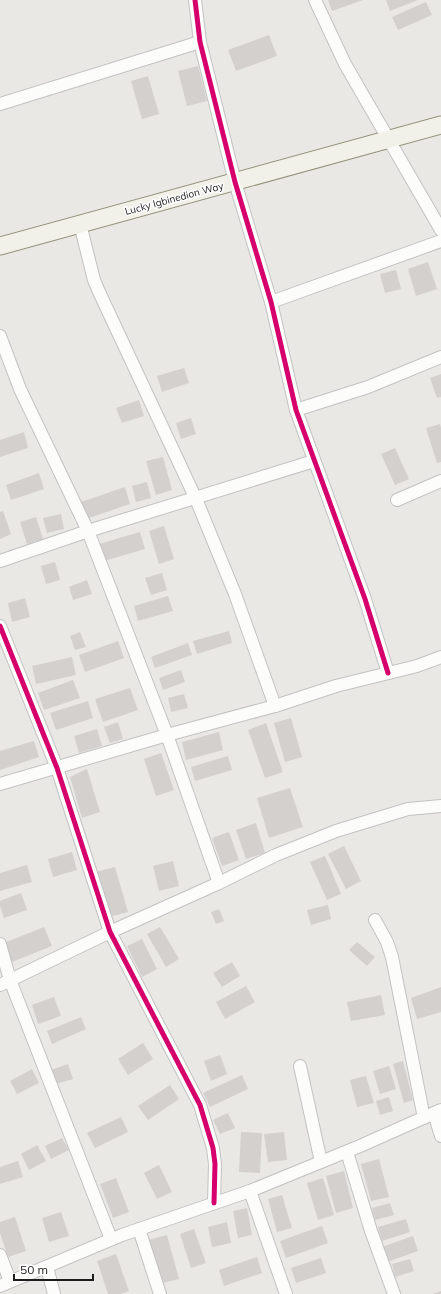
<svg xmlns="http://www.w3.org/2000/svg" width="441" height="1294" font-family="Mulish,sans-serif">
<rect width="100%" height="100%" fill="#eae8e5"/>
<!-- building -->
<g fill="#d3d0cd">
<polygon points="328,0 363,0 332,11"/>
<polygon points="386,0 418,0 390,11"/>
<polygon points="426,2 432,15 398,30 392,17"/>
<polygon points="269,35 277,56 236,71 228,50"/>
<polygon points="198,66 207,101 187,106 178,71"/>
<polygon points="148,76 159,114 142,119 131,81"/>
<polygon points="428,262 437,289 416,296 408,269"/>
<polygon points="396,270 401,289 385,293 380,274"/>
<polygon points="184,368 189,383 162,392 157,376"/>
<polygon points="441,374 441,397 437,398 430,378"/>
<polygon points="139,400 144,416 122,423 116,408"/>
<polygon points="191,418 196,434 181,439 176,423"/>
<polygon points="440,424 441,428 441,462 437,463 426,428"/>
<polygon points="24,432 28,448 0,457 0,440"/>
<polygon points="395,448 409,479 395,485 381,454"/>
<polygon points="163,457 172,490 156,495 146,461"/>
<polygon points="39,473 44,489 11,500 6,485"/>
<polygon points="147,482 151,498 136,502 132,486"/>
<polygon points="125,487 130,504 86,519 81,502"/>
<polygon points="3,511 11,534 0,539 0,512"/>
<polygon points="61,514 64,529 47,533 43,518"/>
<polygon points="36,517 43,539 27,544 20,522"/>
<polygon points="164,526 174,559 159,564 149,531"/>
<polygon points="140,532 145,549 104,561 99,544"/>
<polygon points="55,562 60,580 46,584 41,566"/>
<polygon points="162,573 167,590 151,595 145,578"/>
<polygon points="87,580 92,594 73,600 69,587"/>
<polygon points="168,596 173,611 138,621 134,606"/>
<polygon points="25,598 30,617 12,622 8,603"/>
<polygon points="229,631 232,643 197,654 193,641"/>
<polygon points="80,632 86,647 75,650 70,636"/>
<polygon points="118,641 124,658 85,672 79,655"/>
<polygon points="188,643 192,655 155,668 151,657"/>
<polygon points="72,657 76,675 36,684 32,666"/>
<polygon points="181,670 185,682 163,690 159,678"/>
<polygon points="73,680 80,698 44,710 38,693"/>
<polygon points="130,688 138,710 103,722 95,699"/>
<polygon points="184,694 188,708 171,712 168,698"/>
<polygon points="88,701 93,718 56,730 50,713"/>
<polygon points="291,718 302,757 285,762 274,723"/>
<polygon points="118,722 123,739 110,743 104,727"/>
<polygon points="266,723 283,772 265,778 248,730"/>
<polygon points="97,729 102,746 79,753 74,736"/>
<polygon points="219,732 223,750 186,760 182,742"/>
<polygon points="34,741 39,757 0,770 0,751"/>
<polygon points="161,753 174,790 156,796 144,759"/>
<polygon points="228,756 232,770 195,781 191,767"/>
<polygon points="87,769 100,812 82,818 70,777"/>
<polygon points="290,788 303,827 269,838 257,798"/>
<polygon points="256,823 265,853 246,859 236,830"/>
<polygon points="229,832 239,860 222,866 212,838"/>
<polygon points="344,846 361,881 346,889 328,854"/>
<polygon points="72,852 77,870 53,877 48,859"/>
<polygon points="325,856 341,894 327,900 310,862"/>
<polygon points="173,861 179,886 159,891 153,866"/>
<polygon points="27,865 32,882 0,891 0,873"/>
<polygon points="115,867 128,912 109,917 96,872"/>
<polygon points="21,893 27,910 4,918 0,906 0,901"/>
<polygon points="328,905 331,919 311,925 307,910"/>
<polygon points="219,909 224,921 216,924 211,912"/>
<polygon points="44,927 52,946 12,962 4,943"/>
<polygon points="160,927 179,959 166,967 147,934"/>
<polygon points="142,939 157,969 142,977 127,946"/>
<polygon points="357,942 375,957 367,966 349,950"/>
<polygon points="232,962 240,976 222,987 213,973"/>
<polygon points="246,986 255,1002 225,1019 216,1002"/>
<polygon points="441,987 441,1012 417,1019 411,998"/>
<polygon points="381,995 385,1015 351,1021 347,1002"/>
<polygon points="54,997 61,1016 38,1024 32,1005"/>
<polygon points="81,1017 86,1029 52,1044 47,1031"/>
<polygon points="143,1043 153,1059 128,1075 118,1059"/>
<polygon points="220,1055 227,1074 211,1081 204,1061"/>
<polygon points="403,1061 413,1100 404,1103 393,1064"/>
<polygon points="68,1064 73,1079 56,1084 51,1070"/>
<polygon points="389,1066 396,1089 380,1094 373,1071"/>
<polygon points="32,1069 39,1083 17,1094 10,1081"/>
<polygon points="242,1075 248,1089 210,1107 203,1093"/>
<polygon points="366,1076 374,1103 357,1107 350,1080"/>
<polygon points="170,1085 179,1099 148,1120 138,1106"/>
<polygon points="389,1097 393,1111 380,1115 376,1101"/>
<polygon points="228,1113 235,1128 220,1134 213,1120"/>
<polygon points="121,1117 128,1132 95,1148 87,1133"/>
<polygon points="241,1132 262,1133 260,1173 239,1172"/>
<polygon points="284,1132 287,1160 268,1162 264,1134"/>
<polygon points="62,1138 69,1150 51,1159 45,1146"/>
<polygon points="37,1145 46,1161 29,1170 21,1154"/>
<polygon points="379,1159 389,1197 371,1201 361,1164"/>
<polygon points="18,1161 23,1177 0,1184 0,1167"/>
<polygon points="159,1165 172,1192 157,1199 144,1173"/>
<polygon points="344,1171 353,1208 336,1213 326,1176"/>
<polygon points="116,1178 129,1212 113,1218 100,1184"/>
<polygon points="323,1178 334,1215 318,1220 307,1183"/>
<polygon points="282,1195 292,1228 277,1232 268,1199"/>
<polygon points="390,1203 394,1215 375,1220 372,1208"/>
<polygon points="247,1208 252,1235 238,1238 233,1211"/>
<polygon points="61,1212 69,1236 49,1242 42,1218"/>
<polygon points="15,1217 26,1251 8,1257 0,1233 0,1222"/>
<polygon points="406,1219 410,1232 382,1241 378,1227"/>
<polygon points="227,1222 231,1243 212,1247 208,1227"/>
<polygon points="322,1226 328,1243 286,1258 280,1241"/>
<polygon points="194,1229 206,1263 191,1268 180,1234"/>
<polygon points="167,1235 179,1279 159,1284 148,1240"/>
<polygon points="413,1236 418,1251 387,1262 382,1247"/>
<polygon points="116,1254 129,1291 120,1294 108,1294 97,1261"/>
<polygon points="257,1257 262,1273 224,1286 219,1270"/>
<polygon points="321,1258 326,1273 296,1283 291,1268"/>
<polygon points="410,1259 414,1271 395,1277 392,1264"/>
<polygon points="441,1291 441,1294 432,1294"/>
</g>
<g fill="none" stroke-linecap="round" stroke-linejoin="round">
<!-- street casing -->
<g stroke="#c3c2c1" stroke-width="14">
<g id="street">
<polyline points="195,0 200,42 235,182 271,302 296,410 365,599 388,673"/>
<polyline points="315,0 345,64 441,230"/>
<polyline points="0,104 200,42"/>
<polyline points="80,224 94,280 100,294 196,499 235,594 275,706"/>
<polyline points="271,302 441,241"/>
<polyline points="0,336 20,389 88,531 167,735 219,883"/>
<polyline points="296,410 368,387 441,357"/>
<polyline points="397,500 441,481"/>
<polyline points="0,561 88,531 314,461"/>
<polyline points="0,626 57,768 110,932 200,1105 213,1148 215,1164 214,1203"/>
<polyline points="0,784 167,735 275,706 336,686 417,666 441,657"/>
<polyline points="375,920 387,942 392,957 424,1118"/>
<polyline points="0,944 10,980 111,1239"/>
<polyline points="0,985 110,932 219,883 276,855 336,831 408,809 441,806"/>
<polyline points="300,1066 321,1162"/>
<polyline points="434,1113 441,1136"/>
<polyline points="347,1152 371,1231 394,1294"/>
<polyline points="250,1191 286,1294"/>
<polyline points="139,1229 160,1294"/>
<polyline points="0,1255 10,1281"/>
<polyline points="47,1267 54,1294"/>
<polyline points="0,1286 122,1235 250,1191 360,1146 441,1110"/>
</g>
</g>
<!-- secondary casing -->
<g stroke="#94937d" stroke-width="19">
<polyline id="secondary" points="0,246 441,125"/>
</g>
<!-- street -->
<use href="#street" stroke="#fcfcfb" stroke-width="12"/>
<!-- secondary -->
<use href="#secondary" stroke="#f2f1e9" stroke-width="17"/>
<!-- cycleway casing -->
<g stroke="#fff" stroke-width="8">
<g id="cycleway">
<polyline points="195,0 200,42 235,182 271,302 296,410 365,599 388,673"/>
<polyline points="0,626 57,768 110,932 200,1105 213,1148 215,1164 214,1203"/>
</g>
</g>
<!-- cycleway -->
<use href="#cycleway" stroke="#d6006c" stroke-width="5"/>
</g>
<g text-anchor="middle" stroke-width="3" stroke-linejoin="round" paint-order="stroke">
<!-- street labels -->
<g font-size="10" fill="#1c1c1c" stroke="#fff">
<text transform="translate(174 198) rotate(-15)" y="4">Lucky Igbinedion Way</text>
</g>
</g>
<!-- scale -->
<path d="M14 1274v6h79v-6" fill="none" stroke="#1c1c1c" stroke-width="2"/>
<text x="20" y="1274" font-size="12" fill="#1c1c1c" stroke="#ffffff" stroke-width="3" paint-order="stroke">50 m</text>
</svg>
